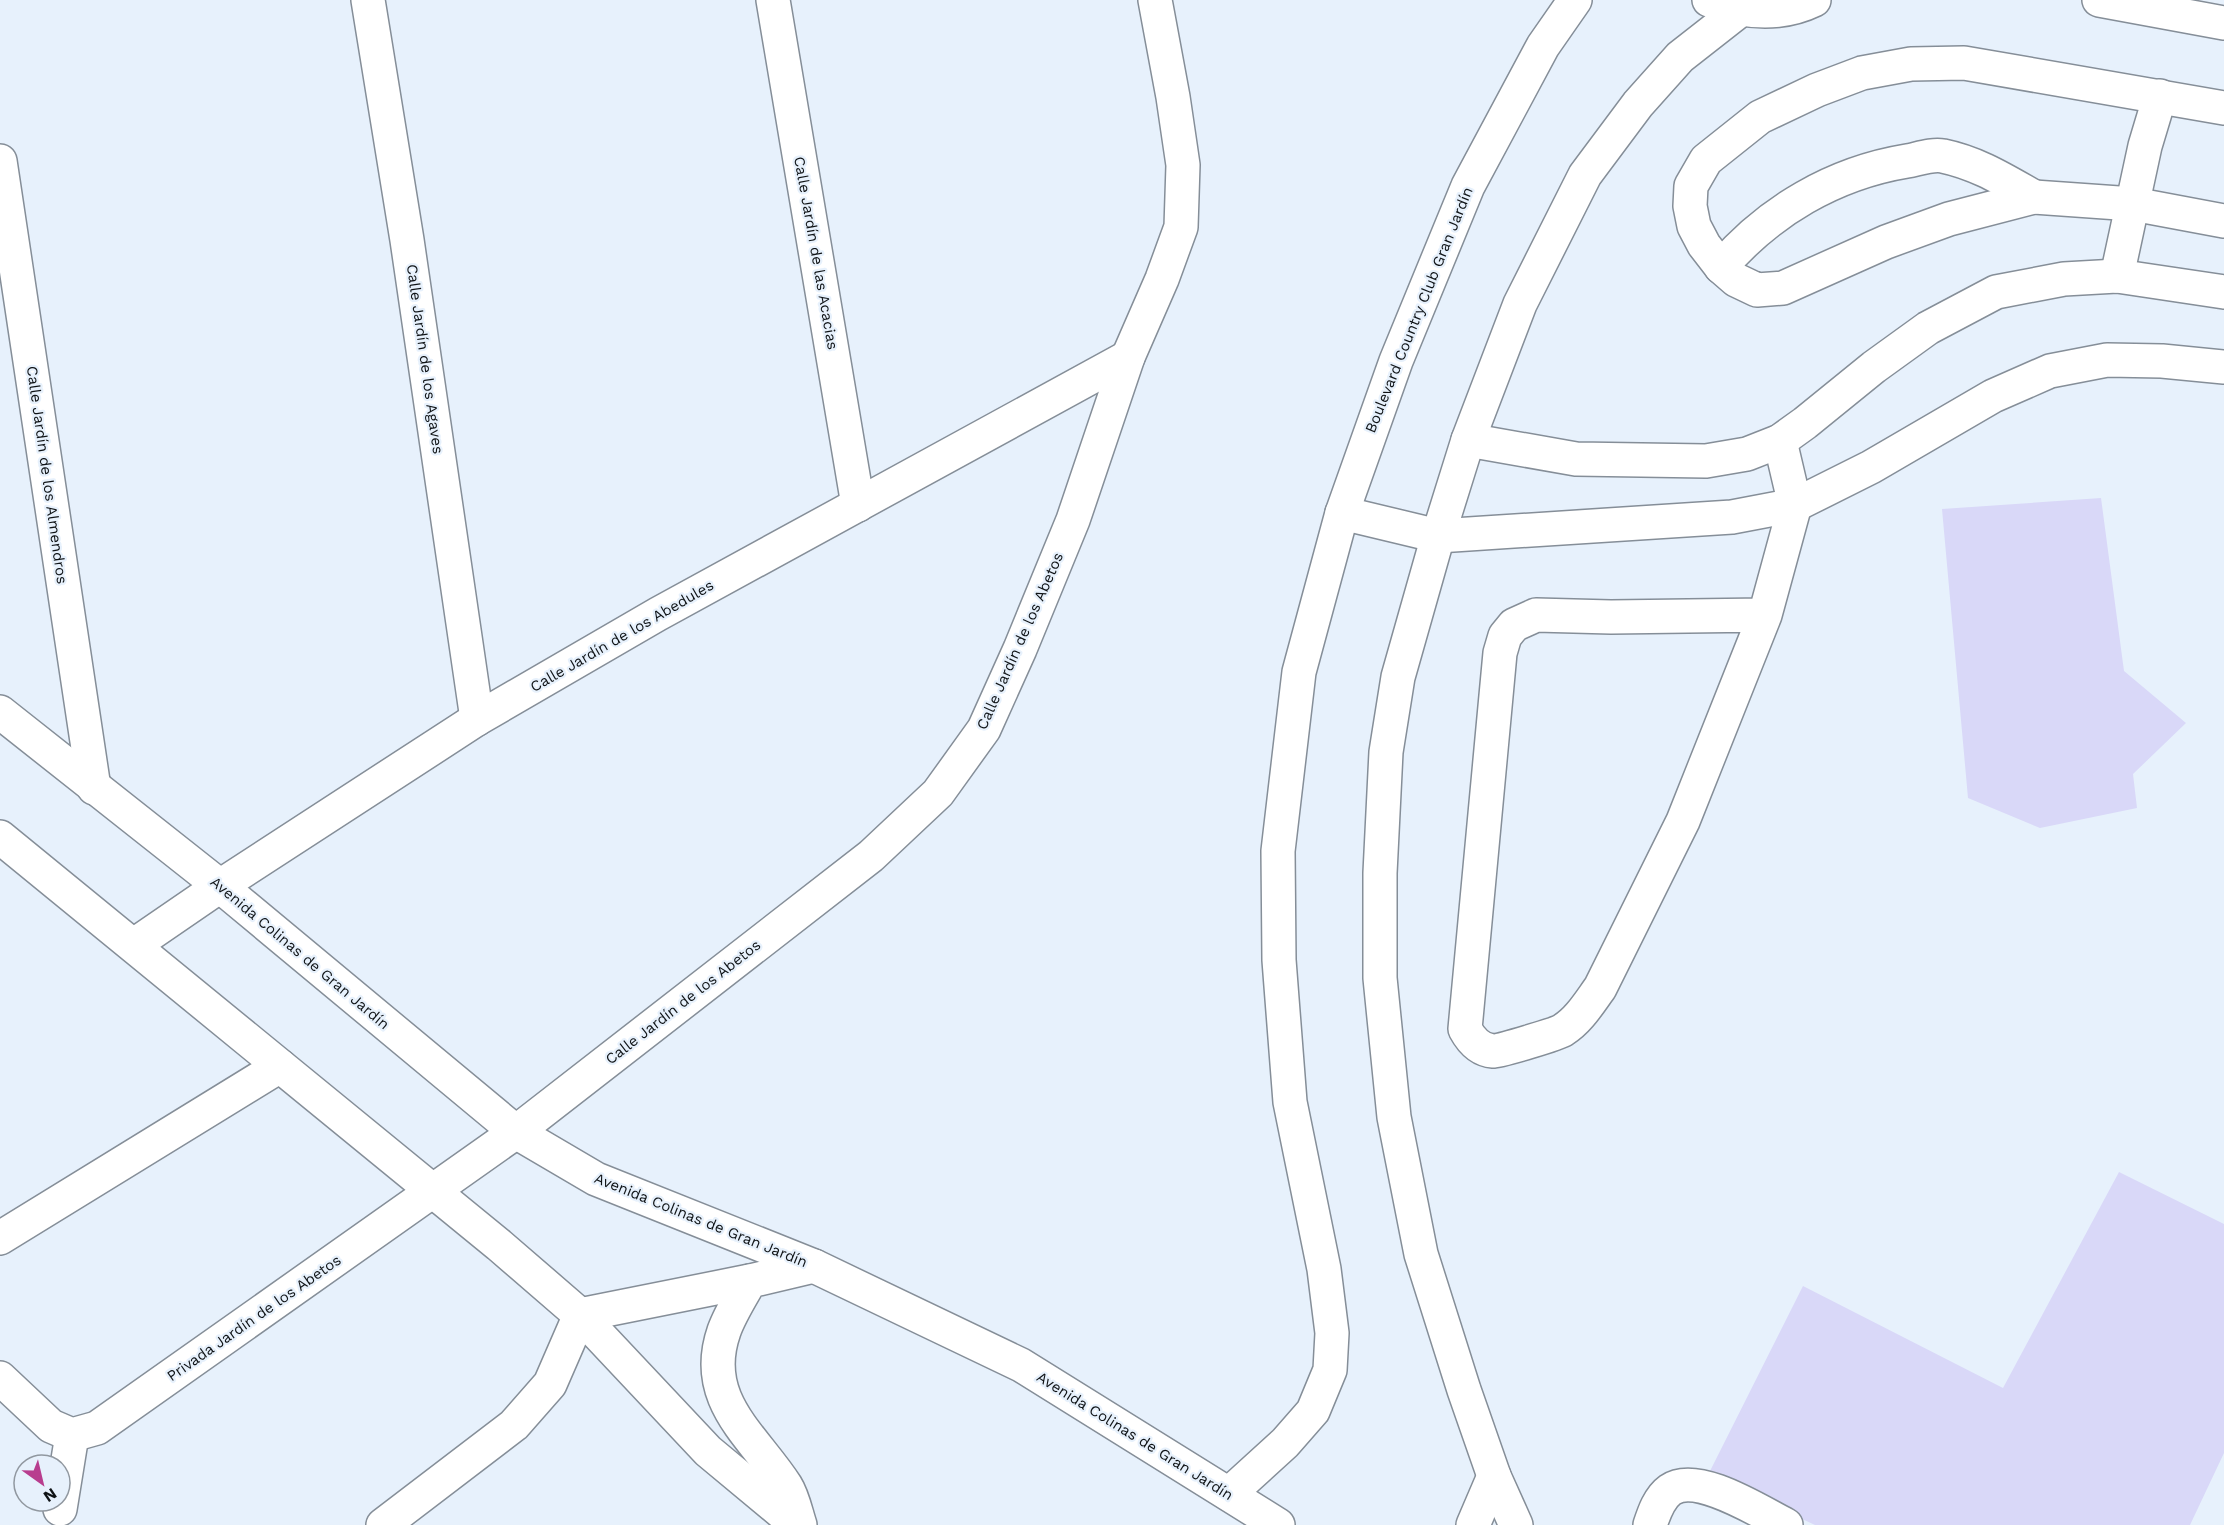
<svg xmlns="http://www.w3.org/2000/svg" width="2224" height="1525" font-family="'Work Sans',sans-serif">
<rect width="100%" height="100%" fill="#e7f1fc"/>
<!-- green -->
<g fill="#d9d8f8">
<polygon points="2101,498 2124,671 2186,723 2133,774 2137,808 2040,828 1968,798 1942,509"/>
<polygon points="2119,1172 2224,1224 2224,1453 2190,1525 1815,1525 1708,1475 1803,1286 2003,1388"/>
</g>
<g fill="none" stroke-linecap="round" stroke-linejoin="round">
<!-- minor casing -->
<g stroke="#858e98" stroke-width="36">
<g id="minor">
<polyline points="368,0 407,240 477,719"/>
<polyline points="773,0 858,505"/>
<path d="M 1709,0 C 1744,13 1779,17 1814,0"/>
<polyline points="2099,0 2224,23"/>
<polyline points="2224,108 1964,63 1911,64 1862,73 1817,90 1760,117 1706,160 1691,186 1690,206 1694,226 1704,245 1721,267 1736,280 1757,290 1783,288 1886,242 1949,219 2034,197 2133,204 2224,221"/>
<polyline points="0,161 94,788"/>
<path d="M 1721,267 C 1769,211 1834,173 1907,161 C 1918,159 1932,154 1943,156 C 1977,163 2004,180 2034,197"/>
<polyline points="2117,276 2145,146 2160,96"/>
<polyline points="1468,440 1576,459 1706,461 1747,454 1780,441 1805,423 1874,367 1928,328 1996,292 2064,279 2117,276 2224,292"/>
<polyline points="1342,513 1438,536 1732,517 1795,505 1871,467 1993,396 2050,371 2107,360 2162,361 2224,367"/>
<path d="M 1765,615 L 1611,617 L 1536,615 L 1514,625 L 1505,636 L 1500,653 L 1465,1029 C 1471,1040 1479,1050 1493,1051 C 1500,1051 1557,1034 1563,1030 C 1579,1020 1589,1003 1600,988 L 1683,821 L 1765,615 L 1795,505 L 1780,441"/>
<polyline points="0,712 220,886 516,1132 596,1179 814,1266 1021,1365 1278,1525"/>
<polyline points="0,837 499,1245 580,1315 708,1451 797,1525"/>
<polyline points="134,945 220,886 477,719 658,614 1128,357"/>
<polyline points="0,1238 280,1066"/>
<polyline points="0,1378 51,1426 72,1435 97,1428 516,1132 871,856 938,793 984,729 1020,649 1073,520 1128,357 1162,279 1181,227 1183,165 1173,97 1155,0"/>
<polyline points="1229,1494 1285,1443 1313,1411 1330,1370 1332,1333 1324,1269 1290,1102 1279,960 1278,851 1299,672 1342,513 1396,361 1468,186 1543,46 1575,0"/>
<polyline points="60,1509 72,1435"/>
<polyline points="383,1525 514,1425 550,1384 580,1315 750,1281"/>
<path d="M 800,1525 C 796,1513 793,1497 786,1486 C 753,1435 700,1400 724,1331 C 730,1314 741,1297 750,1281 L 814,1266"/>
<polyline points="1473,1525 1494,1476"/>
<polyline points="1516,1525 1494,1476 1464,1390 1421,1254 1394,1117 1380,978 1380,873 1386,752 1398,677 1438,536 1468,440 1520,304 1585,175 1638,104 1680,57 1740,10"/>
<path d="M 1650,1525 C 1654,1513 1659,1498 1670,1490 C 1697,1471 1760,1512 1786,1525"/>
</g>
</g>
<!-- minor -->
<use href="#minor" stroke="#fff" stroke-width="33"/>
</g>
<g text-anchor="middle" stroke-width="4.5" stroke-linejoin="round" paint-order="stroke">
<!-- street labels -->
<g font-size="15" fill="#0f1316" stroke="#e7f1fc">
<text transform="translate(816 253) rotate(80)" y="5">Calle Jardín de las Acacias</text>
<text transform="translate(1419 310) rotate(-68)" y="5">Boulevard Country Club Gran Jardín</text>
<text transform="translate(425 359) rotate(82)" y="5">Calle Jardín de los Agaves</text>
<text transform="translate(47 475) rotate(82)" y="5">Calle Jardín de los Almendros</text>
<text transform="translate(622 636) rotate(-30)" y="5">Calle Jardín de los Abedules</text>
<text transform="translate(1020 641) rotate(-66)" y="5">Calle Jardín de los Abetos</text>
<text transform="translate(300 953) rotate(40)" y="5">Avenida Colinas de Gran Jardín</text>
<text transform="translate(683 1002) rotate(-38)" y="5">Calle Jardín de los Abetos</text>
<text transform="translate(701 1220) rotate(22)" y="5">Avenida Colinas de Gran Jardín</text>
<text transform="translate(254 1318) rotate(-35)" y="5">Privada Jardín de los Abetos</text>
<text transform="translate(1135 1436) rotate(32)" y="5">Avenida Colinas de Gran Jardín</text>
</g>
</g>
<!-- north arrow -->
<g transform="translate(42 1483) rotate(146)"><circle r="28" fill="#e7f1fc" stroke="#9198a0" stroke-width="1.5"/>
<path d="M0-4.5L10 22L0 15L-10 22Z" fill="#b83d8e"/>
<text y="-9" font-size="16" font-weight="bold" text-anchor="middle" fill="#0f1316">N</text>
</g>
</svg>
